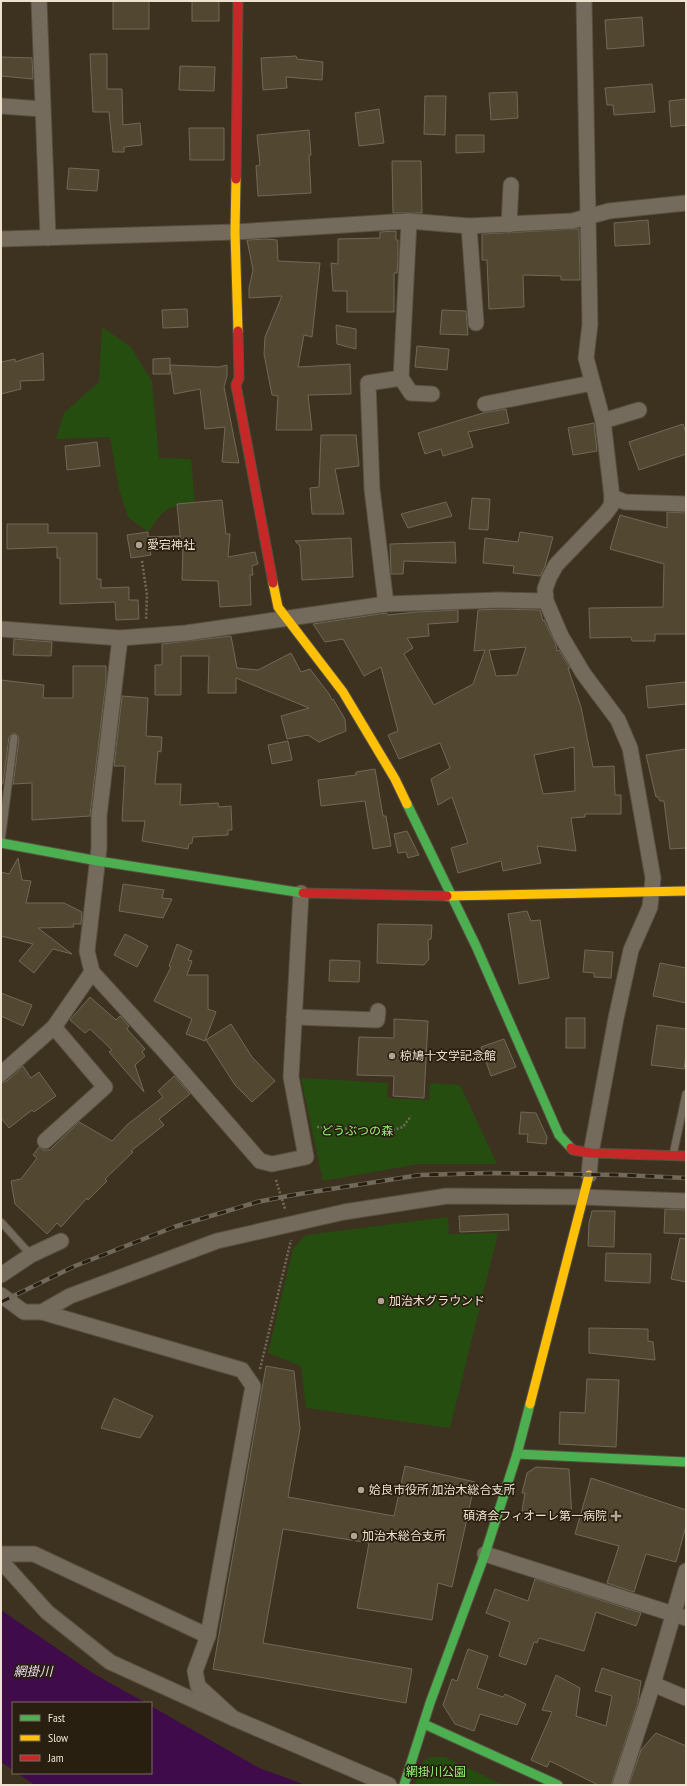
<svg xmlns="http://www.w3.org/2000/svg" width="687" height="1786" font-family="'PT Sans Narrow','Noto Sans JP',sans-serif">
<rect width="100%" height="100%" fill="#3d3220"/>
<!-- green -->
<g fill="#264d10">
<path d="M 102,327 L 131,347 L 152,382 L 159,458 L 191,459 L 195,504 C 167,505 163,510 148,532 L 128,517 L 119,489 L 110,437 L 56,439 L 64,413 L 99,382 Z"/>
<polygon points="301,1078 388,1083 387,1098 429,1100 430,1083 460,1085 497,1164 418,1164 323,1181"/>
<polygon points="448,1217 449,1234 498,1233 450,1428 306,1408 301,1366 268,1353 293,1249 306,1235"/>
<polygon points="431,1757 445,1757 503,1785 415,1785 423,1761"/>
</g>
<!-- water -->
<g fill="#400b4a">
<polygon points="1,1610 94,1674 146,1703 13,1703 13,1770 1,1762"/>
<polygon points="151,1706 259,1768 306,1785 35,1785 17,1773 151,1773"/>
</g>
<!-- building -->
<g fill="#524731" stroke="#716859" fill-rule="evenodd">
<rect x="113" y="1" width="36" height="28"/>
<rect x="192" y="1" width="27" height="20"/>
<polygon points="642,17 644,46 607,49 605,20"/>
<polygon points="90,54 107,54 107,89 122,89 123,125 140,123 142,145 124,147 124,152 113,152 109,112 93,112"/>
<polygon points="296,56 297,59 323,62 322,80 286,77 287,88 263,90 261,58"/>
<polygon points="1,57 32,58 33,79 1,76"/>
<polygon points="180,66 215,67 214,91 179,90"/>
<polygon points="652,84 655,112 614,115 613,105 607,105 605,88"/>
<polygon points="517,92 518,118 491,120 489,93"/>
<polygon points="425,96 446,96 445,135 424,134"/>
<polygon points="686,99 686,125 671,127 669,101"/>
<polygon points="379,109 384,143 359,146 355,113"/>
<polygon points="189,128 224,128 224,160 190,160"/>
<polygon points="309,130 311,155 309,155 311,193 258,196 256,166 260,165 257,135"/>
<polygon points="456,135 484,135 484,152 456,153"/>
<polygon points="392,161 421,161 422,213 393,213"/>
<polygon points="69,168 99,170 97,191 67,189"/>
<polygon points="648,220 650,244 615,246 614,223"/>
<polygon points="576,229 579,229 580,280 561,280 561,276 523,275 524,307 489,309 487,260 482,260 482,234"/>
<polygon points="396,231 396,240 398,240 398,260 397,273 394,273 394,312 347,312 347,291 333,291 331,263 338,264 338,239 380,238 380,232"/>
<polygon points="266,239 277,240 278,261 320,263 312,337 304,335 298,367 350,364 351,394 308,395 312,430 276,430 278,396 272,395 264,354 265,337 282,296 249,298 249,288 253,270 247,240"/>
<polygon points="187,309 188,327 163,328 162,310"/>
<polygon points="442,310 466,311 468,335 440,334"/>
<polygon points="336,325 356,329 356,349 337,344"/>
<polygon points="417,346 449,349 447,370 415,367"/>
<polygon points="43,353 44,380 20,381 21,389 1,394 1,362 15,359 15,362"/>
<polygon points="170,358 170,374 153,374 153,359"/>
<polygon points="170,365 219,367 227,365 227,376 224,387 239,463 222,462 225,427 205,429 200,389 174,394"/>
<polygon points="506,409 509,423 468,432 473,447 443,456 441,449 425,454 418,433 483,413"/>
<polygon points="594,423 597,451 573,455 568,428"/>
<polygon points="683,424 686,433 686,454 639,470 629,442"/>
<polygon points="321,435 356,435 359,466 335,469 344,514 312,514 310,488 319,487"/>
<polygon points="97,442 100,466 67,470 65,446"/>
<polygon points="472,498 490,499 488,530 469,529"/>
<polygon points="222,500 226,534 230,534 228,557 255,552 258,564 252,566 253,575 250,575 251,605 220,607 218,581 182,580 183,546 181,546 177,504"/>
<polygon points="446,502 452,516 408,528 401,514"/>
<polygon points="667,512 686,513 686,634 655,634 655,641 632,641 631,637 590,638 589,608 663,607 664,564 610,549 620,515 667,528"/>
<polygon points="7,524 48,524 48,533 97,533 97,579 101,579 101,588 129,587 129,600 138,600 139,619 116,620 115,602 60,604 60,558 57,558 57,547 7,549"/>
<polygon points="148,532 148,537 179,536 180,546 150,550 151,555 131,558 127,535"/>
<polygon points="520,532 553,537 545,566 540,576 513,573 514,566 483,563 485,538 518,542"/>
<polygon points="351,538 353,577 302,580 300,546 295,541"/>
<polygon points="455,542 456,563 404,561 403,574 391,574 390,544"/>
<path d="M 499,609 L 540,610 L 543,621 L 544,620 L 556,645 L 557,651 L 559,650 L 570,668 L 568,668 L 581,707 L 593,767 L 614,766 L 615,795 L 621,795 L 621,814 L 585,814 L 585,817 L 571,818 L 576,851 L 537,846 L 541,863 L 503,871 L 501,861 L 458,873 L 451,848 L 468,843 L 452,797 L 438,805 L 431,779 L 450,768 L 440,743 L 399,759 L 388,735 L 398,731 L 381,667 L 364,676 L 343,639 L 325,642 L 313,624 L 386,613 L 388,615 L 416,612 L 458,610 L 458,622 L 428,624 L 429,636 L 407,638 L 413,648 L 404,654 L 434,705 L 473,684 L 485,650 L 474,651 L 478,610 ZM 526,647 L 517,675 L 496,676 L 489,650 ZM 574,747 L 575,791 L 543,794 L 534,755 Z"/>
<polygon points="231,636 237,668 258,670 291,653 301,672 310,669 329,694 332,700 333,699 345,719 346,731 319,742 308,735 287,739 281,716 309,708 236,678 236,693 208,693 209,656 181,656 181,695 155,695 155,665 162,665 162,644"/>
<polygon points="14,639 52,642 51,656 13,655"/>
<polygon points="73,666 106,666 106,682 90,816 32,820 32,783 13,784 19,739 18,736 15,733 12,734 9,737 3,784 1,784 1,680 44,685 43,698 73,698"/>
<polygon points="686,682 686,704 648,708 646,686"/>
<polygon points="122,696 148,698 146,736 162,737 161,752 158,751 155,784 181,784 180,805 218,803 219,807 231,806 232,830 228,830 228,835 193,837 192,843 189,844 188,849 142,841 145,821 122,821 125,766 114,766"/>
<polygon points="288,741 292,760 272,764 268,745"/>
<polygon points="686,749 686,848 670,849 664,801 660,801 658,797 656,797 646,755"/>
<polygon points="375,769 383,816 386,816 391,846 373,849 365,801 321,806 318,780 356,775 356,772"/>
<polygon points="407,831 419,855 408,858 406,852 398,853 394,834"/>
<polygon points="18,858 22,880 31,881 26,903 64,903 82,912 81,924 73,924 74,927 38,928 72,954 53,949 34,973 19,961 33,944 1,936 1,872 9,874"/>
<polygon points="123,884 164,890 162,898 172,899 163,918 119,911"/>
<polygon points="527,911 531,921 540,920 549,978 519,984 508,914"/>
<polygon points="378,924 432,925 431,939 428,940 429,959 424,965 377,963"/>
<polygon points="125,934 148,946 137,967 114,955"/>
<polygon points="177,944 192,951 188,960 192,961 187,975 208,975 208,1009 216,1012 205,1041 186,1034 192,1019 154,1001 171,967 169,966"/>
<polygon points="585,950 613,952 611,978 594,977 594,973 583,972"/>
<polygon points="330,960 360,961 359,982 329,981"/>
<polygon points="660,963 686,968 686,1003 653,996"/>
<polygon points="1,993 32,1005 23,1026 1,1016"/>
<polygon points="90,997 116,1020 120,1016 129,1026 127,1029 145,1049 142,1052 145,1056 135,1065 144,1092 109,1052 112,1050 90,1029 85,1033 70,1020"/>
<rect x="566" y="1018" width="19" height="30"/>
<polygon points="394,1019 428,1021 424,1098 393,1096 394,1076 357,1075 359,1037 394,1038"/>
<polygon points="231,1024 252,1057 275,1081 252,1102 235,1085 206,1040"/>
<polygon points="657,1025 686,1029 686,1056 684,1069 651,1065"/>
<polygon points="504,1039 516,1067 491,1076 481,1047"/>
<polygon points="23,1066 31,1078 39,1072 56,1096 34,1112 32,1110 9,1128 1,1118 1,1083 7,1081"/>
<polygon points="174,1076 190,1094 159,1119 164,1125 131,1151 133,1152 105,1179 107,1181 88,1200 87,1198 61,1227 57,1223 47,1234 15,1204 11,1181 21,1179 37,1158 33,1155 39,1147 43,1150 50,1150 79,1122 112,1141 128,1124 163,1097 158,1091"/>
<polygon points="521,1112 536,1113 547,1137 546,1144 527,1142 528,1134 519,1134"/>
<polygon points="665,1209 686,1210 686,1234 664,1233"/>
<polygon points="592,1211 615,1211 614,1247 588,1246 589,1223"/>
<polygon points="508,1214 509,1230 460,1232 459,1216"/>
<polygon points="680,1238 686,1239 686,1282 671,1279"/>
<polygon points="606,1253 651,1254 650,1283 605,1281"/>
<polygon points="589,1328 648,1329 648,1341 653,1342 655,1360 589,1353"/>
<polygon points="266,1366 294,1371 300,1429 288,1497 394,1516 405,1466 475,1482 452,1587 438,1583 432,1620 357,1608 369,1543 283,1529 263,1643 412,1669 406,1703 213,1669"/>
<polygon points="587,1379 619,1380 616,1447 559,1444 560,1412 585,1413"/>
<polygon points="114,1398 153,1416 140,1438 101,1428"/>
<polygon points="536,1467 569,1469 572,1518 522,1511 525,1493 522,1493 527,1473"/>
<polygon points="591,1478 686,1510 686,1526 676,1562 646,1554 634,1592 607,1583 619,1546 575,1534"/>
<polygon points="535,1579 641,1613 636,1626 596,1612 584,1651 539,1638 537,1643 534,1642 526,1665 499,1656 510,1622 486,1613 495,1589 528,1601"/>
<polygon points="468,1649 488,1656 477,1688 503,1697 505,1694 526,1704 517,1725 480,1714 474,1731 455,1724 443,1705 452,1679 457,1681"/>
<polygon points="602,1668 641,1681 638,1702 611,1785 598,1785 550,1761 547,1767 531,1760 552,1712 542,1710 556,1675 580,1688 576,1716 606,1726 612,1696 595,1691"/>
<polygon points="656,1733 686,1746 686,1785 629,1785 641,1750"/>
</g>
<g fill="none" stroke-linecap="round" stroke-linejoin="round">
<!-- lane casing -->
<g stroke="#574f40" stroke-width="9">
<g id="lane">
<polyline points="1,841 14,738"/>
<polyline points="673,1155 686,1094"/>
<polyline points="1,1222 31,1255"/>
</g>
</g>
<!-- street casing -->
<g stroke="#574f40" stroke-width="17">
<g id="street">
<polyline points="39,1 48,238"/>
<polyline points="584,1 590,324 586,358 603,421 612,497 611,506 605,514 556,565 549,578 545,589 546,601 561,636 583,673 618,720 630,748 653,878 650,907 631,950 616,1018 591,1153 589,1175"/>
<polyline points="1,106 42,109"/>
<polyline points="509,225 511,185"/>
<polyline points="469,226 476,323"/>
<polyline points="1,239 235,232 409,221 469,226 572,221 609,211 686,203"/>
<polyline points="401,378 411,393 432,394"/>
<polyline points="485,404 592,383"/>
<polyline points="603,421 639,410"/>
<polyline points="612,497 625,502 686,504"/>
<polyline points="386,604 372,489 368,383 401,378 409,221"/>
<polyline points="1,629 120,638 186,633 386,604 499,600 546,601"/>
<polyline points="120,638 99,816 99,848 87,951 92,972 167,1054 260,1161 272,1164 306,1157 291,1077 301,893"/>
<polyline points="294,1017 377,1020 378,1011"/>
<polyline points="1,1074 54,1027 92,972"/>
<polyline points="45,1141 105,1087 54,1027"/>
<polyline points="1,1275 31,1255 61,1241"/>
<polyline points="1,1295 24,1312 42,1312 242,1370 253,1386 208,1636 195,1671 198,1686 233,1718"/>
<polyline points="42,1312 70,1296 217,1241 344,1212 447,1196 582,1197 686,1201"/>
<polyline points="1,1554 34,1554 208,1636"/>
<polyline points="485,1554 686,1618"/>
<polyline points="1,1561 47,1612 110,1662 233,1718 389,1785"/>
<polyline points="653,1684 686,1698"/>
<polyline points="620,1785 653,1684 686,1571"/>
</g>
</g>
<!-- fast casing -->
<g stroke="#574f40" stroke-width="11">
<g id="fast">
<polyline points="407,804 476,946 559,1135 571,1148"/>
<polyline points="1,843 98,861 303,893"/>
<polyline points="517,1454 686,1462"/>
<polyline points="424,1724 558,1785"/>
<polyline points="404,1785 430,1703 485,1554 517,1454 530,1404"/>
</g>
</g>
<!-- slow casing -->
<g stroke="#574f40" stroke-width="11">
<g id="slow">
<polyline points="236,179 235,232 238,331"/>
<polyline points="273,583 278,607 343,692 395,779 407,804"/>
<polyline points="447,896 686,891"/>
<polyline points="530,1404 589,1175"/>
</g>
</g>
<!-- jam casing -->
<g stroke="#574f40" stroke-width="11">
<g id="jam">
<polyline points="236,179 238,1"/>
<polyline points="238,331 239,378 236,385 273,583"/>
<polyline points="303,893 447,896"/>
<polyline points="571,1148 573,1150 591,1153 686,1156"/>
</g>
</g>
<!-- path -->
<g stroke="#736a5d" stroke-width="2.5" stroke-dasharray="2 2" stroke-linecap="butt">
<polyline points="142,561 147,595 146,620"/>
<polyline points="317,1127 390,1131 403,1127 411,1116"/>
<polyline points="276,1180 285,1209"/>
<polyline points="260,1369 291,1240"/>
</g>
<!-- lane -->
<use href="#lane" stroke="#746b5c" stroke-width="7"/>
<!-- street -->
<use href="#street" stroke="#746b5c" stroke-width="15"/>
<!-- fast -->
<use href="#fast" stroke="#4caf50" stroke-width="9"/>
<!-- slow -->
<use href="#slow" stroke="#ffc107" stroke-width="9"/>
<!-- jam -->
<use href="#jam" stroke="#c62828" stroke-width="9"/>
<!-- rail casing -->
<g stroke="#70695c" stroke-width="4.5">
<polyline id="rail" points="1,1302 75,1266 174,1227 257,1202 293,1195 420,1175 490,1173 621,1175 686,1178"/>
</g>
<!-- rail -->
<use href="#rail" stroke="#291f11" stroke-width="3" stroke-dasharray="9" stroke-linecap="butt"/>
</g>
<!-- markers -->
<g fill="#b0a492" stroke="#291f11" stroke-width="1.5">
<circle cx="139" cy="545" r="4"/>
<circle cx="392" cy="1056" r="4"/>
<circle cx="381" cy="1301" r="4"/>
<circle cx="361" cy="1490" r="4"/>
<path d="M614 1510h4v4h4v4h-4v4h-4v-4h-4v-4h4z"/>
<circle cx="354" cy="1536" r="4"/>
</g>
<g text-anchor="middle" stroke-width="3.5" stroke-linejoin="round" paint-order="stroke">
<!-- poi labels -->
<g font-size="12" fill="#eee2cf" stroke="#291f11" text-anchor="start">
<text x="147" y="549">愛宕神社</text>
<text x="400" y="1060">椋鳩十文学記念館</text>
<text x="389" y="1305">加治木グラウンド</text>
<text x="369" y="1494">姶良市役所 加治木総合支所</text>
<text x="607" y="1520" text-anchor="end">碩済会フィオーレ第一病院</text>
<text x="362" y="1540">加治木総合支所</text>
</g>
<!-- park labels -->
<g font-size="12" fill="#95f375" stroke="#291f11">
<text x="357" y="1135">どうぶつの森</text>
<text x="436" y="1776">網掛川公園</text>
</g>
<!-- water labels -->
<g font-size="13" font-style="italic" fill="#ead8f0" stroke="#291f11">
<text x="33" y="1676">網掛川</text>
</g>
</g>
<!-- border -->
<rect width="687" height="1786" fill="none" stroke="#eee2cf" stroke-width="4"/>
<!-- legend -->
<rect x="12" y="1702" width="140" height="72" fill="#291f11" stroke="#786d5d"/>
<rect x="20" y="1715" width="20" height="6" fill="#4caf50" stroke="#786d5d"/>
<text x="48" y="1722" font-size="12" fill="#eee2cf">Fast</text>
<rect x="20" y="1735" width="20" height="6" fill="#ffc107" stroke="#786d5d"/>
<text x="48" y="1742" font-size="12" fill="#eee2cf">Slow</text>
<rect x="20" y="1755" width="20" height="6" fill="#c62828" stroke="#786d5d"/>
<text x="48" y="1762" font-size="12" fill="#eee2cf">Jam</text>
</svg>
